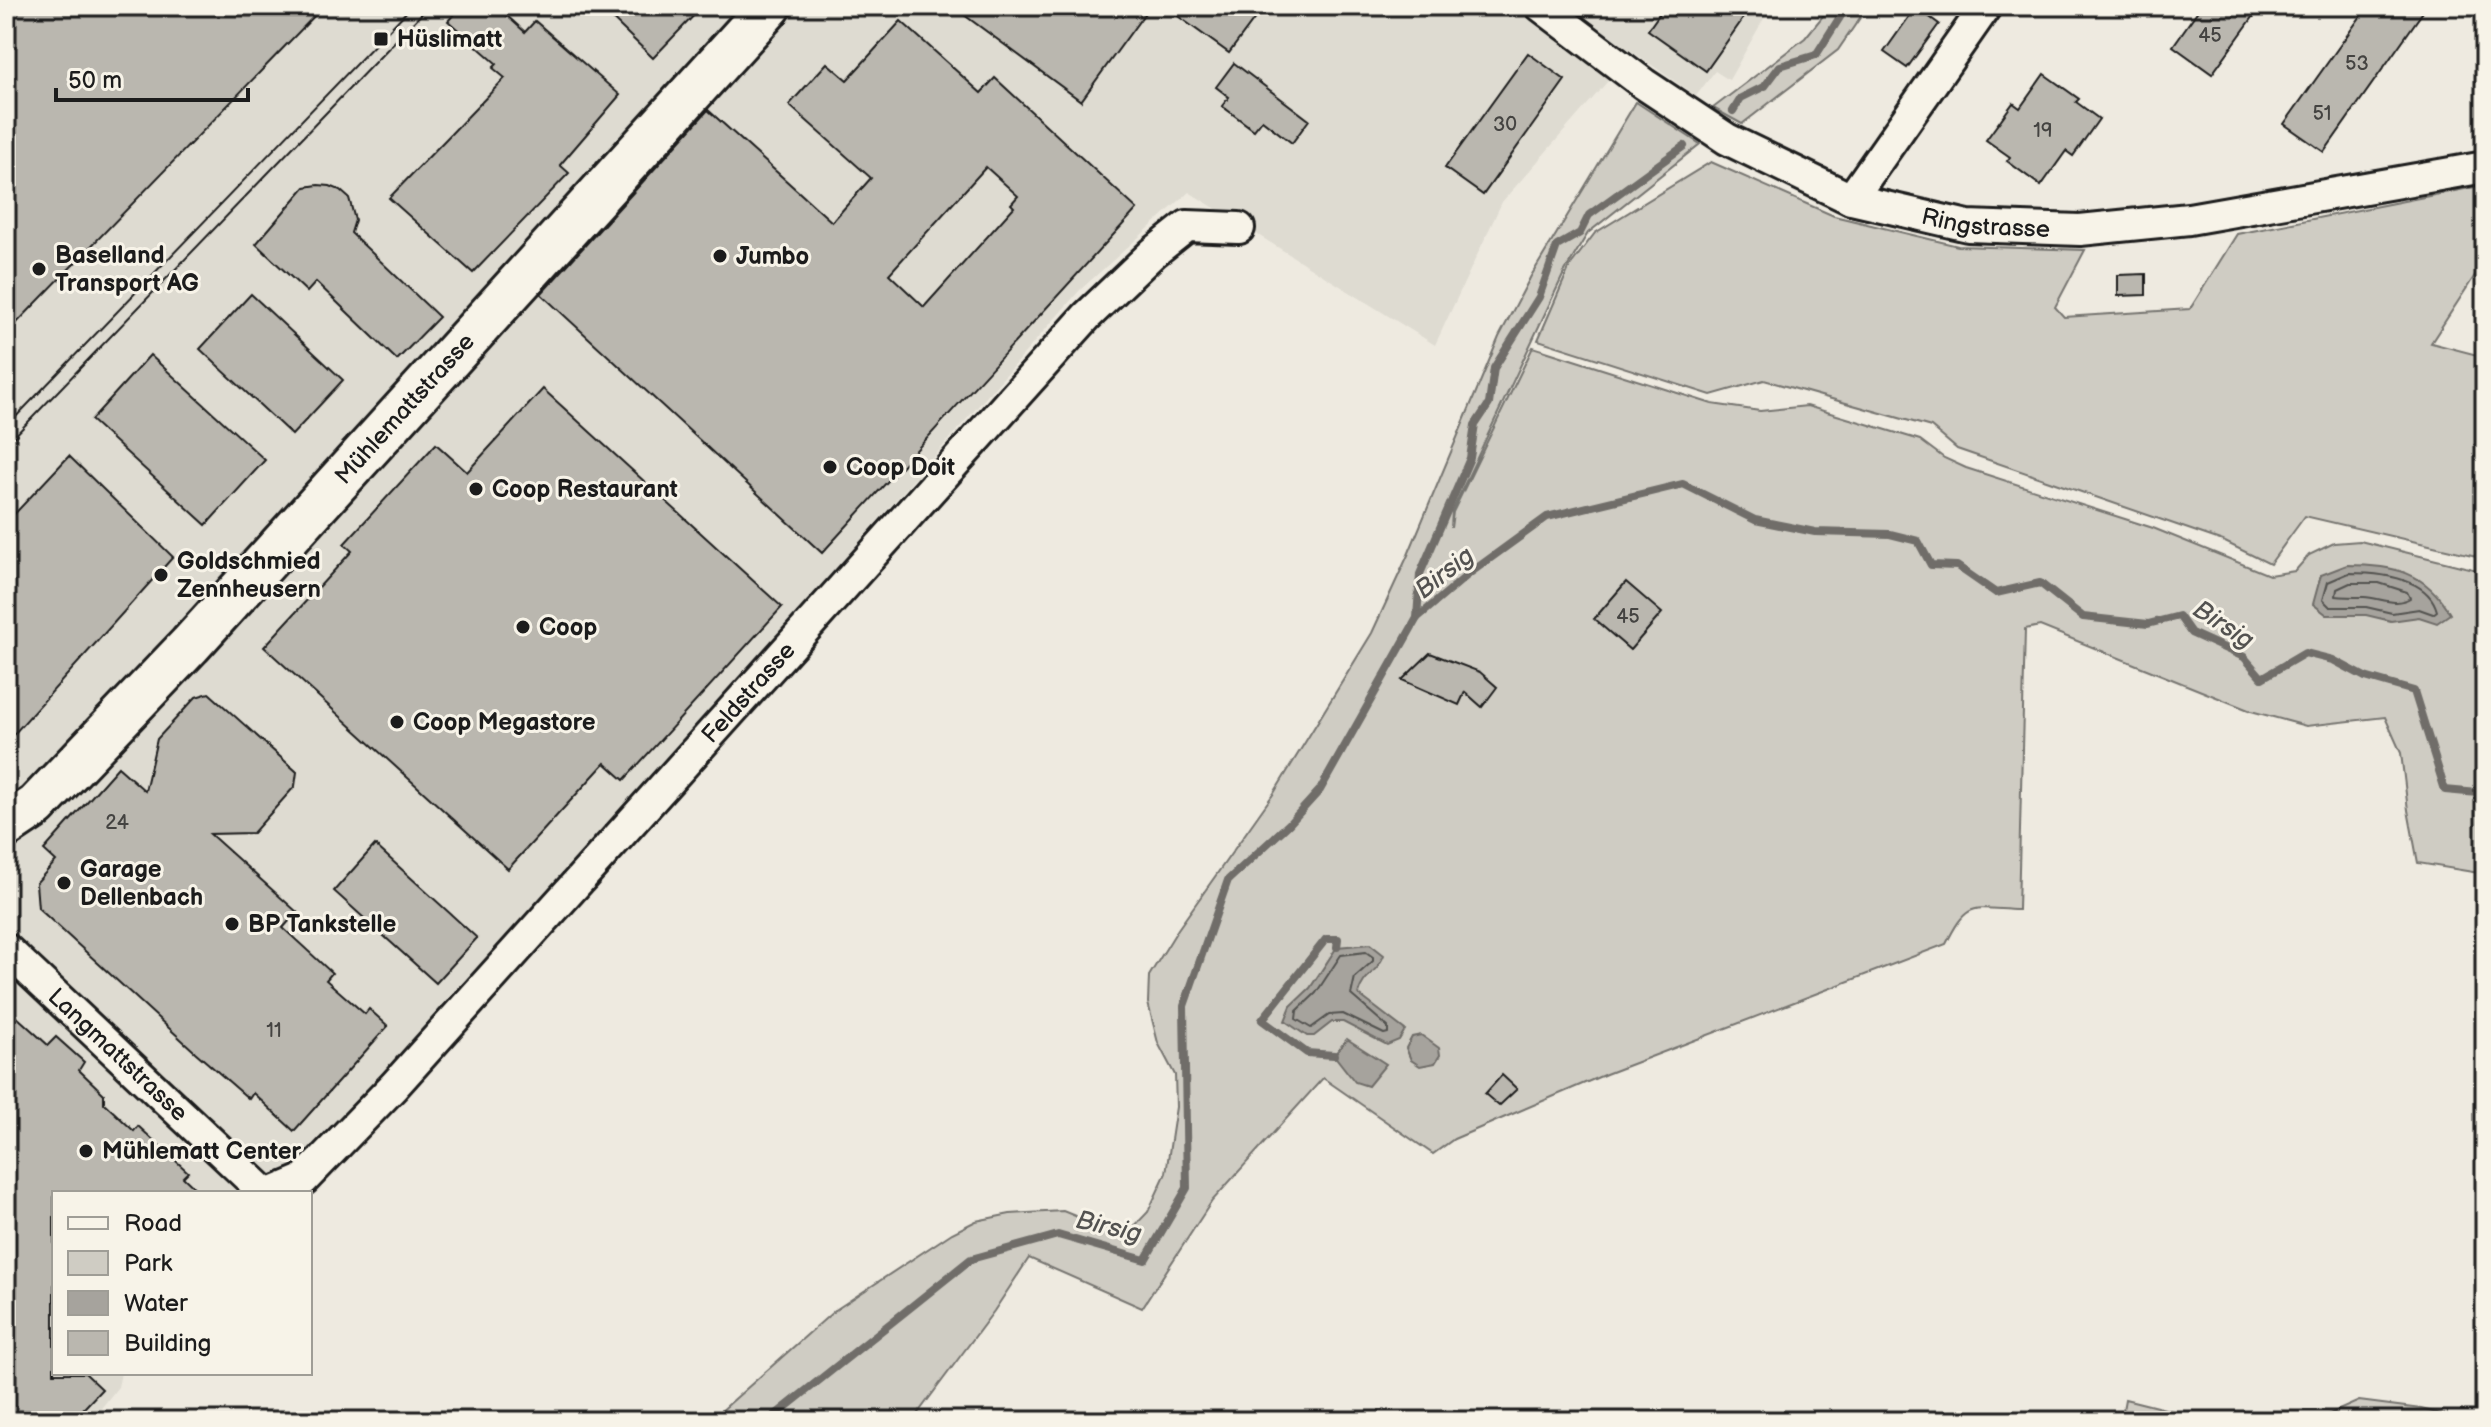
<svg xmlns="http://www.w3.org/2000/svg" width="2491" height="1427" font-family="'Balsamiq Sans',sans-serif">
<rect width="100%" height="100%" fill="#eeeae0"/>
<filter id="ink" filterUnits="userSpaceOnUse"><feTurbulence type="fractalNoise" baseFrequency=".0125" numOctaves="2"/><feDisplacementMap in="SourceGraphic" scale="16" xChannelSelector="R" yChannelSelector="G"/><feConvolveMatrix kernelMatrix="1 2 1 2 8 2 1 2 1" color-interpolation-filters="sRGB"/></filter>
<g filter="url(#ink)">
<!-- built -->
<polygon fill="#dedbd1" points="6,6 1771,6 1729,80 1715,71 1696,96 1630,50 1608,81 1502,202 1435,345 1189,192 1080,290 288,1193 54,1193 54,1373 121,1373 118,1387 91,1421 6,1421"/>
<!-- green -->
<g fill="#cfccc3" stroke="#767470" stroke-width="2">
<polygon points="1831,6 1868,6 1838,50 1742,124 1713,108 1805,38"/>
<path d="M 1636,102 L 1700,144 L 1588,233 L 1565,271 L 1452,511 L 1451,528 L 1453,512 L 1533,347 L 1712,404 L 1760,411 L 1807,406 L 1920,440 L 1944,458 L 1966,468 L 2153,528 L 2269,575 L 2295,571 L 2309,555 L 2334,543 L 2360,541 L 2485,572 L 2485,745 L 2477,743 L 2485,747 L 2485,874 L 2418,863 L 2408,810 L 2401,753 L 2385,717 L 2306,726 L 2251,711 L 2040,626 L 2025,629 L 2018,910 C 1972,908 1968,900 1946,944 L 1606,1074 L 1454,1139 L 1433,1154 L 1323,1078 L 1212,1201 L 1142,1308 L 1029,1258 L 994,1311 L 912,1421 L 710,1421 L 834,1311 L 952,1233 L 976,1221 L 1010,1214 L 1063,1211 L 1095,1224 L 1129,1232 L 1148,1212 L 1166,1173 L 1176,1107 L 1175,1075 L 1158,1043 L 1148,1003 L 1149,976 L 1178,929 L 1274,793 L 1372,633 L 1408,555 L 1499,337 L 1531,276 Z"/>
<polygon points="1711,162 1834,216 1958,246 2085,250 2055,307 2064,317 2190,309 2237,234 2485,185 2485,260 2431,343 2485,357 2485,558 2305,516 2270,564 2223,541 1957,449 1931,427 1764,380 1711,395 1538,340 1570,266 1595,233"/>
<polygon points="2125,1399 2213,1421 2121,1421"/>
<polygon points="2359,1401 2421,1409 2470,1421 2314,1421"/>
</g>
<!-- water -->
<g fill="#a6a39d" stroke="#6f6d69" stroke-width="2">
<path d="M 2347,565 C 2393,565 2426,571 2450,614 L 2437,623 L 2419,617 L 2391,621 L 2366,615 L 2327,615 L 2313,604 L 2321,575 Z"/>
<path d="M 1370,944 L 1384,955 C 1377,974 1364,974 1358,994 L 1405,1030 L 1399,1040 L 1387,1045 L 1343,1022 L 1332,1022 L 1314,1036 L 1307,1036 L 1285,1021 L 1291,1006 L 1310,988 L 1337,947 Z"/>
<polygon points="1421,1035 1439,1048 1440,1055 1435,1063 1420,1066 1411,1060 1406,1048 1412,1037"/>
<polygon points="1347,1039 1386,1064 1368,1086 1355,1082 1334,1055"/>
</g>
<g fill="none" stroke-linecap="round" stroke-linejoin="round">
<!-- shore -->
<g stroke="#535250" stroke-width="2">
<path d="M 2349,573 C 2378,573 2428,577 2437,611 L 2433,614 L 2419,609 L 2392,613 L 2366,607 L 2330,607 L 2323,600 L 2328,582 Z"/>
<path d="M 2350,583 L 2379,583 L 2407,592 L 2410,598 C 2395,607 2381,598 2364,597 C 2355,597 2345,597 2336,596 L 2337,589 Z"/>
<polygon points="1366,952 1373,957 1373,961 1355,977 1351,995 1388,1027 1388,1033 1384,1034 1343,1014 1329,1015 1311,1028 1296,1019 1297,1011 1316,993 1341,955"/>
</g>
<!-- stream -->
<g stroke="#6f6d69" stroke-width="8">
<polyline points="1733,111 1741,98 1765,86 1780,66 1816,55 1847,6"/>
<polyline points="1417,618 1420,574 1470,458 1475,425 1489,404 1494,368 1539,297 1557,246 1580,233 1589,215 1684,146"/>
<polyline points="1334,1055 1307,1053 1262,1020 1326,939 1338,939 1337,947"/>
<polyline points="768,1421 971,1259 1058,1235 1145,1260 1187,1188 1184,1006 1228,880 1289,824 1320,790 1417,618 1470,573 1547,517 1683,484 1755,520 1815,532 1890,534 1918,541 1931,565 1957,566 1996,593 2040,583 2083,617 2148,624 2179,616 2191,633 2244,657 2262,678 2305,653 2333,660 2365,677 2414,691 2445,790 2478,793 2485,788"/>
</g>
</g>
<!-- building -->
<g fill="#bab7af" stroke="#1c1c1c" stroke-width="2" fill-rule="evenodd">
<polygon points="6,6 324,6 6,334"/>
<polygon points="461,6 496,6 525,32 535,21 620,95 560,165 569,173 473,273 389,198 505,78 493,68 497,64 448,21"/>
<polygon points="599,6 703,6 653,58"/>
<polygon points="952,6 1150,6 1081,101"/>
<polygon points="1164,6 1264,6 1229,53"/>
<polygon points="1665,6 1752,6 1706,71 1648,30"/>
<polygon points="2201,6 2261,6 2212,74 2173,46"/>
<polygon points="2368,6 2427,6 2324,152 2284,124"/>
<polygon points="1916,7 1939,24 1907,68 1884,52"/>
<path d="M 901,21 L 981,93 L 995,78 L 1137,209 L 822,553 L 541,294 L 708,110 L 832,222 L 871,178 L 789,105 L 827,63 L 847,80 ZM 986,167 L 1018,196 L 1011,204 L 1014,207 L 924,307 L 889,274 Z"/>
<polygon points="1528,53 1565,80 1483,195 1445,168"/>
<polygon points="1234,63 1309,120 1292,143 1262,120 1254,130 1222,106 1229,97 1216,87"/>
<polygon points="2044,74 2079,99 2076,102 2099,119 2073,156 2066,151 2041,186 2007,161 2010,157 1986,140 2013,103 2020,108"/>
<polygon points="318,185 330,186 340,190 349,198 355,220 351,233 439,317 397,360 316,282 307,292 256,244 305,187"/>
<polygon points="2146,274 2146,295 2118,296 2118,275"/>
<polygon points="251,294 343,380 292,435 200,349"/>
<polygon points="150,355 265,460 206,525 91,420"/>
<polygon points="543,389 782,607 624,780 605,763 508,869 264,647 352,551 344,544 436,444 467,472"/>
<polygon points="69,456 173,557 6,743 6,523"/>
<polygon points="1626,582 1662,613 1630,650 1594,619"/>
<polygon points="1430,653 1480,672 1497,687 1482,707 1465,692 1459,705 1402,680"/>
<polygon points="209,693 297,772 295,786 253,833 210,834 297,912 283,928 332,973 326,980 365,1014 369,1009 388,1026 294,1131 253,1093 249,1099 195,1052 38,908 36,883 56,861 44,850 118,767 145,791 157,739 196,697"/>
<polygon points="375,845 477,938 436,983 334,891"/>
<polygon points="6,1007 48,1045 56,1037 84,1062 79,1070 104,1094 104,1103 134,1131 138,1126 188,1172 183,1177 200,1193 54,1193 54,1373 85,1373 102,1389 72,1421 6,1421"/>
<polygon points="1502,1075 1517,1089 1499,1106 1485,1094"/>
</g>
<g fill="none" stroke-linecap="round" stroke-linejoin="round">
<!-- street casing -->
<g stroke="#1c1c1c" stroke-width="36">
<g id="street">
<path id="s1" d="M 1541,6 L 1644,84 L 1727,139 L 1851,199 L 1968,226 L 2080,230 L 2189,219 L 2485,167"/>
<polyline points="1851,199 1986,6"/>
<path id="s2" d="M 6,949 L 265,1193"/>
<path id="s3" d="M 272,1193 L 303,1180 L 394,1086 L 1087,316 L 1153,253 L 1187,226 L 1239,228"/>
</g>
</g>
<!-- secondary casing -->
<g stroke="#1c1c1c" stroke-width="48">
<g id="secondary">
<path id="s4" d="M 6,826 L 36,806 L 190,645 L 770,6"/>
</g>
</g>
<!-- street -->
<use href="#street" stroke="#f7f3e8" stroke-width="30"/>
<!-- secondary -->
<use href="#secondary" stroke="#f7f3e8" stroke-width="42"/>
<!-- tram -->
<g stroke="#1c1c1c" stroke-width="2">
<polyline points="6,427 412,6"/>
<polyline points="6,445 429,6"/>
</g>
</g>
</g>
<!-- markers -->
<g fill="#1c1c1c" stroke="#f7f3e8" stroke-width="3">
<rect x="373" y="31" width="16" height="16" rx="4"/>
<circle cx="720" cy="256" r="8"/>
<circle cx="39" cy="269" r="8"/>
<circle cx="830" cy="467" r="8"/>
<circle cx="476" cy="489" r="8"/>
<circle cx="161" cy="575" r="8"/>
<circle cx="523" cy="627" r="8"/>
<circle cx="397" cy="722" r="8"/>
<circle cx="64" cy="883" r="8"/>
<circle cx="232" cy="924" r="8"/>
<circle cx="86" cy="1151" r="8"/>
</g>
<g text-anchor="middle" stroke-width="6" stroke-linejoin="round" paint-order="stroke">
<!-- number labels -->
<g font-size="20" fill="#444341">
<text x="2210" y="42">45</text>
<text x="2357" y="70">53</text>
<text x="2322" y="120">51</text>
<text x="1505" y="131">30</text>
<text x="2043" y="137">19</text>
<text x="1628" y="623">45</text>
<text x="117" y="829">24</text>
<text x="274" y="1037">11</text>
</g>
<!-- poi labels -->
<g font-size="24" font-weight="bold" fill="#1c1c1c" stroke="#f7f3e8" text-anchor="start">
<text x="397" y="47">Hüslimatt</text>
<text x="55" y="263">Baselland<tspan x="55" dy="28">Transport AG</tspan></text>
<text x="736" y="264">Jumbo</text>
<text x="846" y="475">Coop Doit</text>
<text x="492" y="497">Coop Restaurant</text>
<text x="177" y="569">Goldschmied<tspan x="177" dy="28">Zennheusern</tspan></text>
<text x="539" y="635">Coop</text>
<text x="413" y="730">Coop Megastore</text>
<text x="80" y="877">Garage<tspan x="80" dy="28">Dellenbach</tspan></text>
<text x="248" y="932">BP Tankstelle</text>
<text x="102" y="1159">Mühlematt Center</text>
</g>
<!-- street labels -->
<g font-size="24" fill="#1c1c1c" stroke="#f7f3e8">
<text dy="8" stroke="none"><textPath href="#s1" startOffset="504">Ringstrasse</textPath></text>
<text dy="8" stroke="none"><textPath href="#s4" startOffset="578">Mühlemattstrasse</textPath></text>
<text dy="8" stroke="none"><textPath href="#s3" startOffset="694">Feldstrasse</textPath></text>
<text dy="8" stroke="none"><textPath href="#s2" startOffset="154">Langmattstrasse</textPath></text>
</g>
<!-- water labels -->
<g font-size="26" font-style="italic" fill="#535250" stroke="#f7f3e8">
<text transform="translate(1444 572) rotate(-38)" y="9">Birsig</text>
<text transform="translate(2224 624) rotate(33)" y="9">Birsig</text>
<text transform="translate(1109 1226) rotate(13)" y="9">Birsig</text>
</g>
</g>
<!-- margin -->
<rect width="2491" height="1427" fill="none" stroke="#f7f3e8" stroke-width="32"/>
<rect x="16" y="16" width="2459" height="1395" fill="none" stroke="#1c1c1c" stroke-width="3" filter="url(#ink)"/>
<!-- legend -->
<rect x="52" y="1191" width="260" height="184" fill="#f7f3e8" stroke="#9f9d96" stroke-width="2"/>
<rect x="68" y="1217" width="40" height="12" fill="#f7f3e8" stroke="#9f9d96" stroke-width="2"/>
<text x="124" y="1231" font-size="24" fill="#1c1c1c">Road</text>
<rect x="68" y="1251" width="40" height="24" fill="#cfccc3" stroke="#9f9d96" stroke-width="2"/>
<text x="124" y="1271" font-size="24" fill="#1c1c1c">Park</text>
<rect x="68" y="1291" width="40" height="24" fill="#a6a39d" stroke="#9f9d96" stroke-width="2"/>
<text x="124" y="1311" font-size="24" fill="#1c1c1c">Water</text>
<rect x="68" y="1331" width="40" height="24" fill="#bab7af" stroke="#9f9d96" stroke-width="2"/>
<text x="124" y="1351" font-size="24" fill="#1c1c1c">Building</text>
<!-- scale -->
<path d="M56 88v12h192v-12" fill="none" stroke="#1c1c1c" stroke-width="4"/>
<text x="68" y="88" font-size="24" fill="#1c1c1c" stroke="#f7f3e8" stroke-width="6" paint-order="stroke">50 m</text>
</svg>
